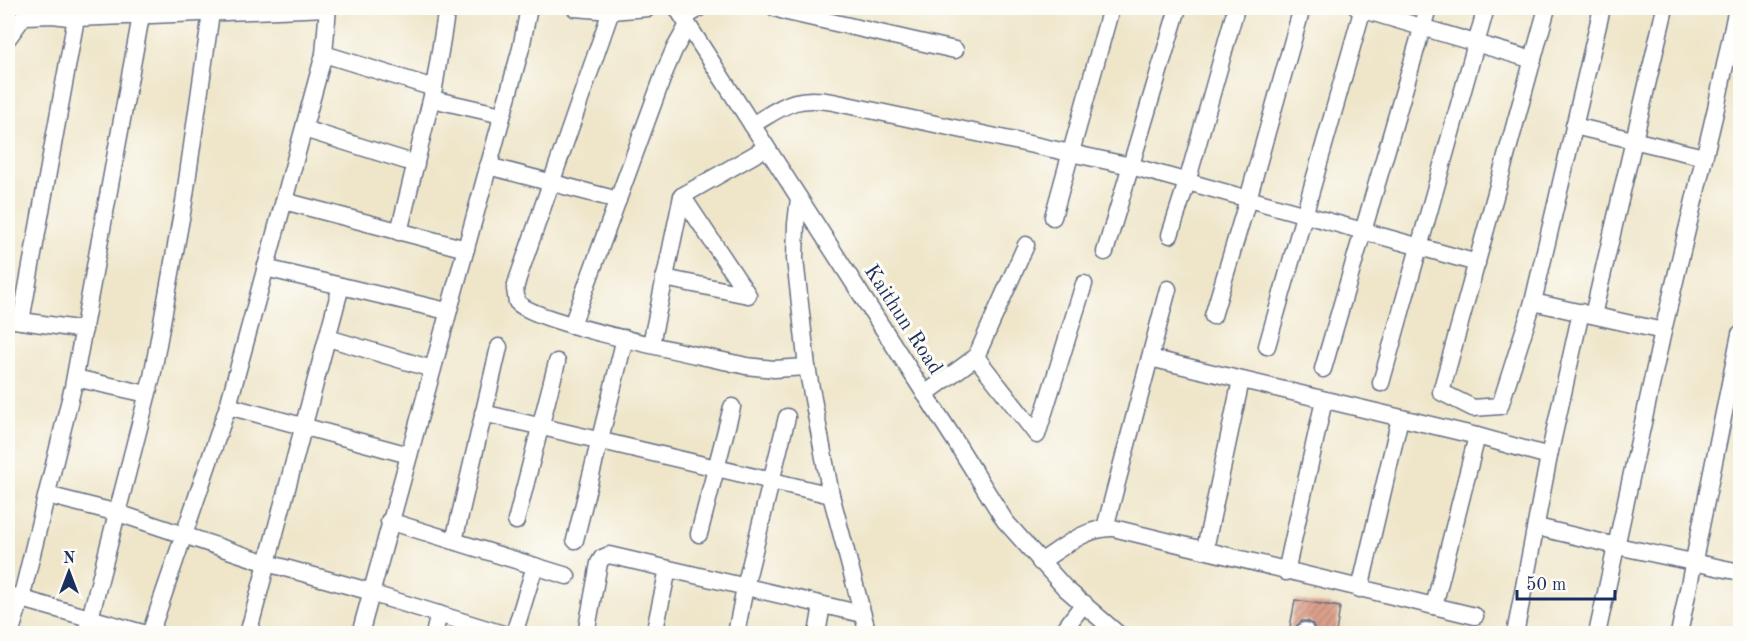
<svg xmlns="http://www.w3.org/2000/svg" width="1748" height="641" font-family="'Old Standard TT',serif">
<defs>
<pattern id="building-hatch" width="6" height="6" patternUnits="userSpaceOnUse" patternTransform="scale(1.5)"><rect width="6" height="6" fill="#dca08a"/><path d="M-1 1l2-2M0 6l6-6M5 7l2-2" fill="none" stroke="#b28374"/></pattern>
</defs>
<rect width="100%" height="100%" fill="#fdfcf7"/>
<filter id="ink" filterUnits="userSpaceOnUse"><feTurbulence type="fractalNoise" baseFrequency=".0167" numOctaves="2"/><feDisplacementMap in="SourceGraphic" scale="12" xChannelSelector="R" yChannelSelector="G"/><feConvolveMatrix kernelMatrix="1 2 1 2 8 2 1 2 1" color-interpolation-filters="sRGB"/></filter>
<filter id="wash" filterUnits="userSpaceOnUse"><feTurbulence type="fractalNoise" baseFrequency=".008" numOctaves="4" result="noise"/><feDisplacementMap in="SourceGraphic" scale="24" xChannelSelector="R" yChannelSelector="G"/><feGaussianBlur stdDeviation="1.35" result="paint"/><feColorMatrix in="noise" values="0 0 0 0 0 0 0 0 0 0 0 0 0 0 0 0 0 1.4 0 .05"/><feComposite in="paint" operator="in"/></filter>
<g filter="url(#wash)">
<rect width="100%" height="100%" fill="#efe6ca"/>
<g id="blocks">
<!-- building -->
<polygon fill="url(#building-hatch)" points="1295,600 1340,607 1336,633 1315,631 1313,624 1307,621 1302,621 1294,628 1290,627"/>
</g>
</g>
<g filter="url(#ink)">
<use href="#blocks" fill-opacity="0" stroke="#656f84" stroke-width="1.5"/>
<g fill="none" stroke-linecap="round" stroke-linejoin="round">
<!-- minor casing -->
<g stroke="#656f84" stroke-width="19">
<g id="minor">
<polyline points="575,8 611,11 648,8"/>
<polyline points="677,8 954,439 1005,521 1065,588 1118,634"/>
<polyline points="775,8 787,12 955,50"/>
<polyline points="1357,8 1533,60"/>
<polyline points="1602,8 1533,302 1663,331"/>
<path d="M 611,11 L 518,278 L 515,289 L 517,302 C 535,324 709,357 746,366 L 774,369 L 807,367"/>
<polyline points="684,18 699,8"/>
<polyline points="8,38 24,16 53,15 76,18 329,8"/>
<polyline points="324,54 434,88 447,8"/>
<polyline points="432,99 502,115"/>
<path d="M 752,125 C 784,106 794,95 833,102 L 1131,166 L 1477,263"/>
<polyline points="1574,126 1704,157"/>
<polyline points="304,129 416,164"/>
<polyline points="488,166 618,200"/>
<polyline points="799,198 796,224 795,259 807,367 831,495 868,634"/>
<polyline points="284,201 466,249"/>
<polyline points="1053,217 1111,8"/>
<polyline points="399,232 434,88"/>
<polyline points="1170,235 1187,182 1236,8"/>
<polyline points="1105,252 1178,8"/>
<polyline points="265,268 447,311"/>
<polyline points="664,278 748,295 682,196"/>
<polyline points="1533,302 1500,406 1473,408 1441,392 1547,8"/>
<polyline points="1593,315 1665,8"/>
<polyline points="1213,316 1248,199 1302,8"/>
<polyline points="8,319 84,330"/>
<polyline points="21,321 76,18"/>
<polyline points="572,325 665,71 674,50 688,25"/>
<polyline points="328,338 432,369"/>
<polyline points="651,344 682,196 766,148"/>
<polyline points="1267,346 1363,8"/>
<polyline points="976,357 1037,435 1084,284"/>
<polyline points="1150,358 1477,436 1549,456"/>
<polyline points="1323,369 1428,8"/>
<polyline points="75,378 147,394"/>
<polyline points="1381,383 1486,8"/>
<polyline points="925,394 976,357 1026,245"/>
<polyline points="228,406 409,455"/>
<polyline points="483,413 831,495"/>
<polyline points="47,495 118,513 267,563 372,592"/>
<polyline points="389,521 567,576"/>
<polyline points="516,521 557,362"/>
<polyline points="1537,527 1617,546 1740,572"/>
<polyline points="1105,528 1168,289"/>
<polyline points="699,534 732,407"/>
<polyline points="575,540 625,338"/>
<polyline points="454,541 499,347"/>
<polyline points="1205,549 1241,380"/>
<path d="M 1040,562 C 1062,548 1086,527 1113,528 L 1475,616"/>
<polyline points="1286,572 1324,400"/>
<polyline points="1360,589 1400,418"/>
<polyline points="370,593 503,634"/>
<polyline points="8,595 146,634"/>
<polyline points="1434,606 1477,436"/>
<polyline points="10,634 21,599 73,387 141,16"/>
<polyline points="86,634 152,377 184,202 211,13"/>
<polyline points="150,634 228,406 324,54 328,8"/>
<polyline points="248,634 341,286"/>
<polyline points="360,634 521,48 529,8"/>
<polyline points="434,634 439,614"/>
<polyline points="514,634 535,566"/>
<polyline points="586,634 599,563 602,558 609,555 862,614"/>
<polyline points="654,634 668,569"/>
<polyline points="736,634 745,587 787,417"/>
<polyline points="817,634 822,605"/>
<polyline points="1061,634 1084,603"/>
<polyline points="1302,634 1305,631"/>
<polyline points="1515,634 1549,456 1581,312"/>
<polyline points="1597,634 1663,331 1716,108 1737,8"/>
<polyline points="1679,634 1740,334"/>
</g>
</g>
<!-- minor -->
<use href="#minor" stroke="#fff" stroke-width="16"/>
</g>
</g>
<g text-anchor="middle" stroke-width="6" stroke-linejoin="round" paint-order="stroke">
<!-- street labels -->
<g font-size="21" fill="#1b2f5e" stroke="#fdfcf7">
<text transform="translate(904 319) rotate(57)" y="7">Kaithun Road</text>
</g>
</g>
<!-- margin -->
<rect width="1748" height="641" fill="none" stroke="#fdfcf7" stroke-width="30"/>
<!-- north arrow -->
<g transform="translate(69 572)" stroke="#fdfcf7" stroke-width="4.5" paint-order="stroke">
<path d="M0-4.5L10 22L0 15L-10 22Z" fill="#1b2f5e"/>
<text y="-9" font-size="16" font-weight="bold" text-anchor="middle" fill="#1b2f5e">N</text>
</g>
<!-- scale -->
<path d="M1517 590v9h98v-9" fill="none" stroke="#1b2f5e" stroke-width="3"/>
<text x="1526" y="590" font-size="18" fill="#1b2f5e" stroke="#fdfcf7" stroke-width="4.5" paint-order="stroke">50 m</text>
</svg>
